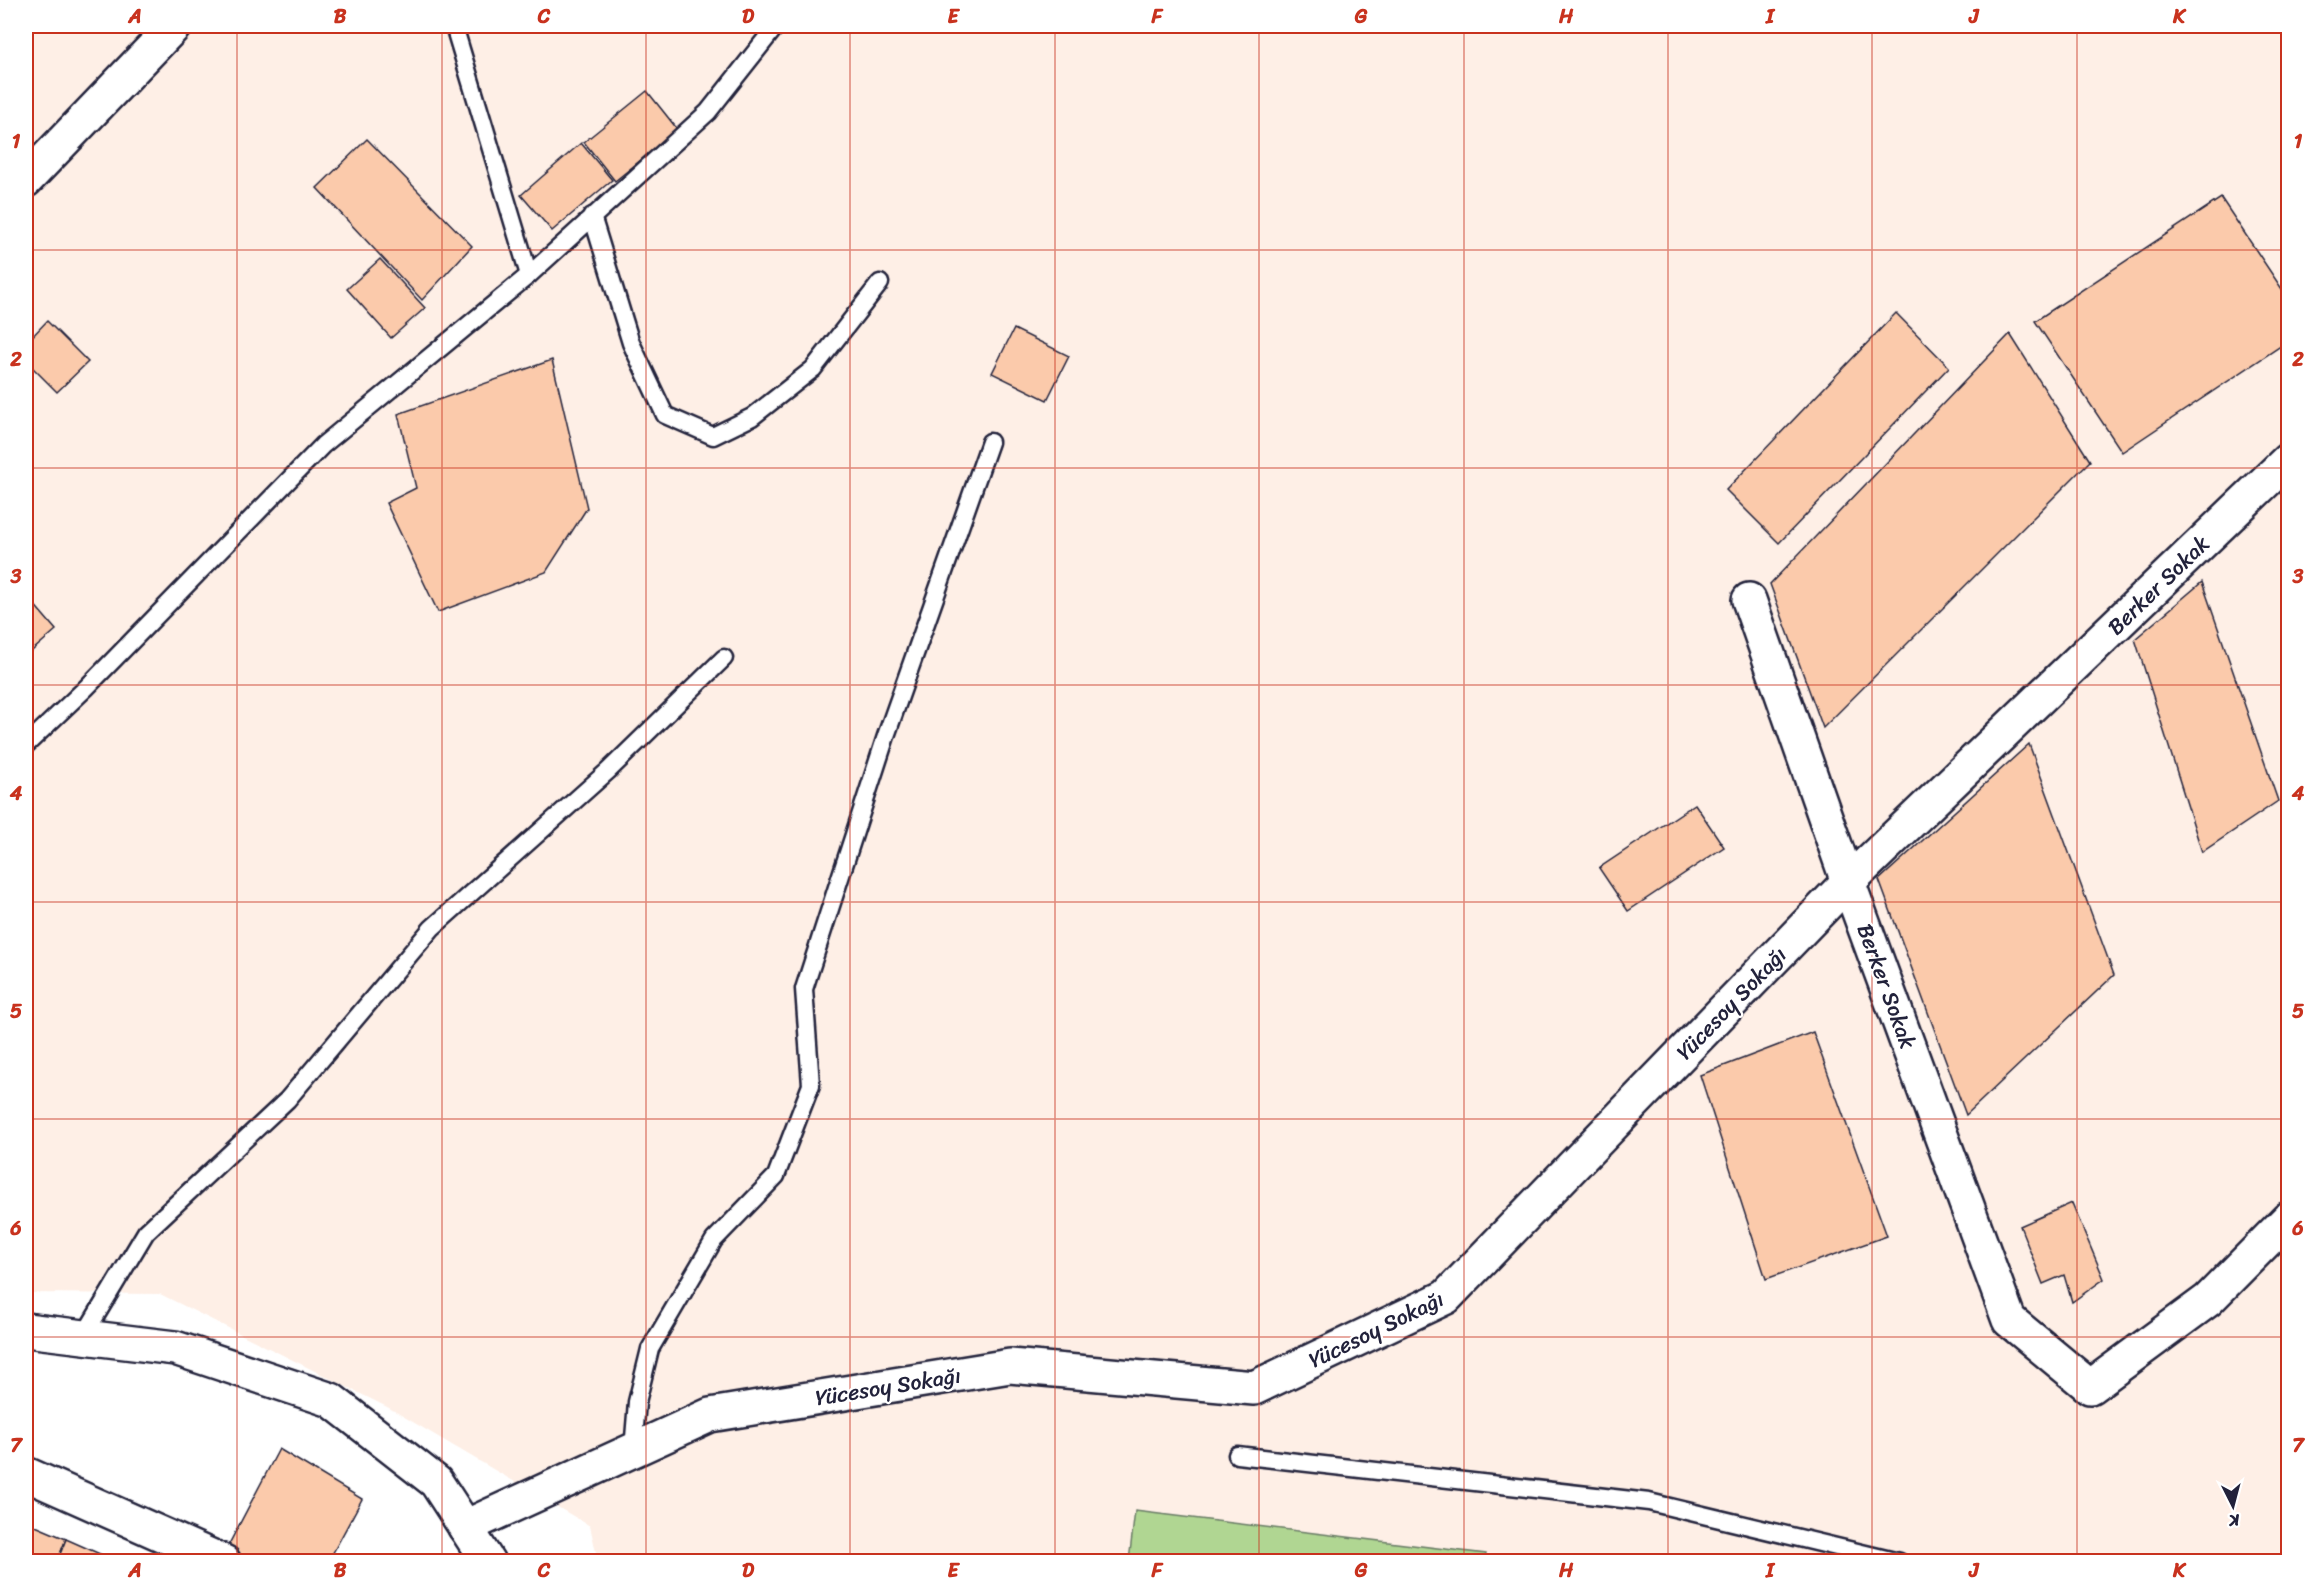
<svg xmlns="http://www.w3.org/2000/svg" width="2314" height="1587" font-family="Sriracha,sans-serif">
<rect width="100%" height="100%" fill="#fff"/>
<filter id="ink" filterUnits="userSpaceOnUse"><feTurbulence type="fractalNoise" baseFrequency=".0167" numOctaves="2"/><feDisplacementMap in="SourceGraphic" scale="12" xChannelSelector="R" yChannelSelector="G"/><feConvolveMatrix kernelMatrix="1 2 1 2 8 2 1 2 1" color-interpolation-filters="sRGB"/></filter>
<g filter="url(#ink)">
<!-- built -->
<polygon fill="#feefe6" points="26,26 2288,26 2288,1561 598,1561 590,1526 389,1408 160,1294 26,1293"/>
<!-- green -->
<polygon fill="#b0d692" stroke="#697c66" stroke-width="1.5" points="1135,1511 1486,1554 1485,1561 1129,1561"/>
<!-- building -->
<g fill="#fbcaab" stroke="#22223b" stroke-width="1.5">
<polygon points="647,91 678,130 615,181 584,142"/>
<polygon points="367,139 472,246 422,300 317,188"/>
<polygon points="581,143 612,180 552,231 521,195"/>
<polygon points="2221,198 2288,298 2288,341 2122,452 2035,321"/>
<polygon points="380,259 425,308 391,338 347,289"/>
<polygon points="1896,313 1949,367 1779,543 1726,490"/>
<polygon points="47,321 88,362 57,392 26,361 26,343"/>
<polygon points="1014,329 1069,356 1047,400 992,373"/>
<polygon points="2010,334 2090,461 1823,728 1770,584"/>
<polygon points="552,360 587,508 546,572 438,612 386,503 416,488 398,414"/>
<polygon points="2202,582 2278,801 2202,852 2135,639"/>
<polygon points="26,595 56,630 26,656"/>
<polygon points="2029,744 2114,975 1966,1115 1879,880"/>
<polygon points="1695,804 1724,847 1628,911 1599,868"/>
<polygon points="1813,1032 1887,1236 1766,1279 1700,1075"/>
<polygon points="2072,1203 2104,1279 2072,1302 2064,1275 2043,1284 2020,1226"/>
<polygon points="279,1449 362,1499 328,1562 253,1562 227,1548"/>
<polygon points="26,1522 66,1539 57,1562 26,1562"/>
<polygon points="66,1539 118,1562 57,1562"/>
</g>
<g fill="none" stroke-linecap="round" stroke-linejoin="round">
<!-- service casing -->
<g stroke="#22223b" stroke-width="21">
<g id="service">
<polyline points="454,26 529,275"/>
<polyline points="592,216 631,343 665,415 713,436 752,417 813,369 880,283"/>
<polyline points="26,745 86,688 323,445 529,275 708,112 776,26"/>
<polyline points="83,1337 146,1232 287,1100 432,928 608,771 724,658"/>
<polyline points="633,1450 637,1402 650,1349 714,1240 776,1176 811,1085 804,989 886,736 990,442"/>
<polyline points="1237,1455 1649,1502 1899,1562"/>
</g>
</g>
<!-- minor casing -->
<g stroke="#22223b" stroke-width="38">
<g id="minor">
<polyline points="26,180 174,26"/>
<polyline points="2288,460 1848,882 2009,1320 2090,1387 2208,1300 2288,1219"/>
<polyline points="26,1474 224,1562"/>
<polyline points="465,1527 710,1415 1010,1366 1254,1388 1446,1297 1848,882 1749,600"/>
</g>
</g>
<!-- tertiary casing -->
<g stroke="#22223b" stroke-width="38">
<polyline id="tertiary" points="26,1330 175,1348 331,1400 436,1482 488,1562"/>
</g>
<!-- service -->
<use href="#service" stroke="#fff" stroke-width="16"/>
<!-- minor -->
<use href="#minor" stroke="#fff" stroke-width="33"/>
<!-- tertiary -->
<use href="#tertiary" stroke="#fff" stroke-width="33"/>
</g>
</g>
<!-- grid -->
<path fill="none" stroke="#c8321e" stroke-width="1.5" stroke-opacity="0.55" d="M 237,26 L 237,1562M 442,26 L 442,1562M 646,26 L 646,1562M 850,26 L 850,1562M 1055,26 L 1055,1562M 1259,26 L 1259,1562M 1464,26 L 1464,1562M 1668,26 L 1668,1562M 1872,26 L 1872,1562M 2077,26 L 2077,1562M 26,250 L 2288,250M 26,468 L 2288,468M 26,685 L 2288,685M 26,902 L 2288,902M 26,1119 L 2288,1119M 26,1337 L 2288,1337"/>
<g text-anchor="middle" stroke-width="4.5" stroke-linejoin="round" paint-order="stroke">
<!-- street labels -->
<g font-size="22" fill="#22223b" stroke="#fff">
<text transform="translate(2158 585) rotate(-44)" y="8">Berker Sokak</text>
<text transform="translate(1887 986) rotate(70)" y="8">Berker Sokak</text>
<text transform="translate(1731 1003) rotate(-46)" y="8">Yücesoy Sokağı</text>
<text transform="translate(1376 1329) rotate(-26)" y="8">Yücesoy Sokağı</text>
<text transform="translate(888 1386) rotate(-9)" y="8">Yücesoy Sokağı</text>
</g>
</g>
<!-- margin -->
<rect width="2314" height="1587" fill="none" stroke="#fff" stroke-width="66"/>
<!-- north arrow -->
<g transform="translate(2233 1506) rotate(174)" stroke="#ffffff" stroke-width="4.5" paint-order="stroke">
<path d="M0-4.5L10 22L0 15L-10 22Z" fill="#22223b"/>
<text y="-9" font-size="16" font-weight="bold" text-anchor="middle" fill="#22223b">K</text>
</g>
<rect x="33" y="33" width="2248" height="1521" fill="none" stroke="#c8321e" stroke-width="2"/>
<g font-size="20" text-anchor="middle" font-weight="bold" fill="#c8321e">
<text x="135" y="23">A</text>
<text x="340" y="23">B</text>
<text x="544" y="23">C</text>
<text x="748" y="23">D</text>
<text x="953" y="23">E</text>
<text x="1157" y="23">F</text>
<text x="1361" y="23">G</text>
<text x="1566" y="23">H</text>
<text x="1770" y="23">I</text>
<text x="1974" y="23">J</text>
<text x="2179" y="23">K</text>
<text x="16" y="148">1</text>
<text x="2298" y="148">1</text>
<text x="16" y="366">2</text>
<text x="2298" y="366">2</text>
<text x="16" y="583">3</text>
<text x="2298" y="583">3</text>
<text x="16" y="800">4</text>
<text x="2298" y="800">4</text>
<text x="16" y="1018">5</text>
<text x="2298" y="1018">5</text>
<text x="16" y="1235">6</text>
<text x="2298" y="1235">6</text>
<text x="16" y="1452">7</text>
<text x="2298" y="1452">7</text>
<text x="135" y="1577">A</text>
<text x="340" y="1577">B</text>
<text x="544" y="1577">C</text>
<text x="748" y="1577">D</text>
<text x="953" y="1577">E</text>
<text x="1157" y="1577">F</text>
<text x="1361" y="1577">G</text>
<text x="1566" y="1577">H</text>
<text x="1770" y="1577">I</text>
<text x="1974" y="1577">J</text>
<text x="2179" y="1577">K</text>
</g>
</svg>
